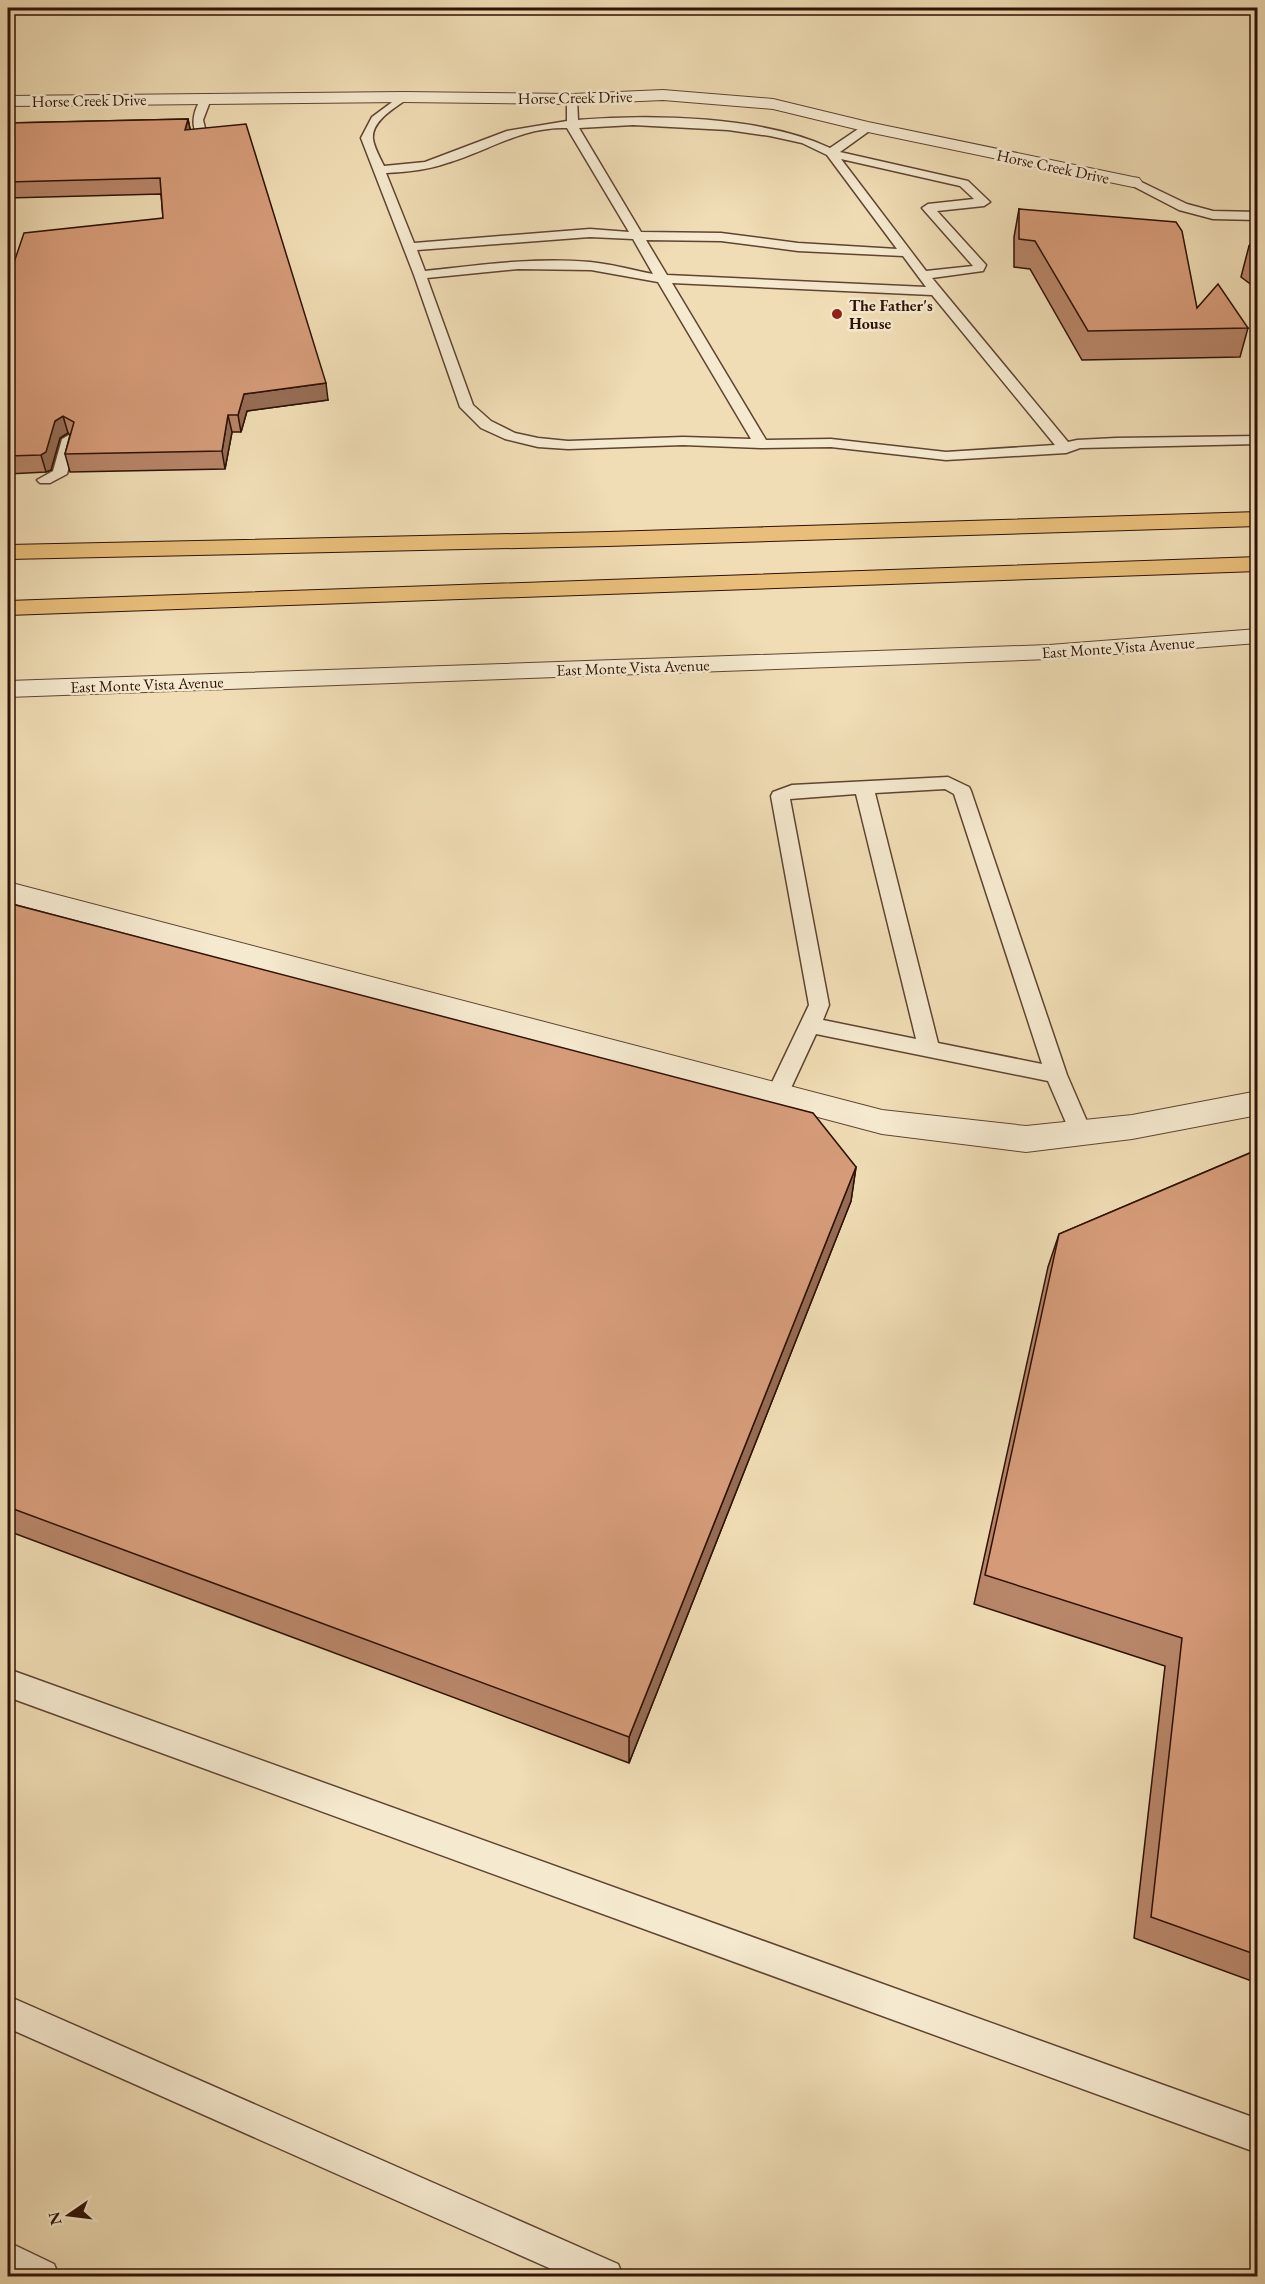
<svg xmlns="http://www.w3.org/2000/svg" width="1265" height="2284" font-family="'EB Garamond',serif">
<rect width="100%" height="100%" fill="#f0ddb5"/>
<filter id="stains"><feTurbulence type="fractalNoise" baseFrequency=".00333" numOctaves="4"/><feColorMatrix values="0 0 0 0 .2 0 0 0 0 .09 0 0 0 0 .02 0 0 0 .5 -.17"/></filter>
<radialGradient id="worn" r=".72"><stop offset=".6" stop-color="#630" stop-opacity="0"/><stop offset="1" stop-color="#630" stop-opacity=".3"/></radialGradient>
<g fill="none" stroke-linecap="round" stroke-linejoin="round">
<!-- service casing -->
<g stroke="#5f4431" stroke-width="3">
<g id="service">
<path d="M 403,94 L 407,95 L 407,99 C 395,108 371,121 373,139 C 374,147 380,158 384,166 L 425,162 L 507,131 L 567,121 L 567,99 L 572,96 L 577,99 L 578,120 C 653,114 762,116 830,148 L 864,125 L 872,125 L 872,129 L 840,152 L 968,181 L 990,202 L 984,206 L 937,211 L 986,265 L 983,271 L 932,278 L 1068,442 L 1077,440 L 1116,438 L 1258,436 L 1258,444 L 1080,448 L 1066,453 L 946,460 L 831,447 L 761,448 L 683,445 L 568,449 L 538,447 L 505,439 L 481,428 L 460,407 L 414,275 L 361,138 L 372,117 ZM 633,125 L 728,130 L 770,136 L 802,143 L 827,155 L 897,249 L 798,243 L 721,233 L 641,232 L 579,128 ZM 567,128 L 629,232 L 590,229 L 414,243 L 386,173 C 407,172 427,170 447,163 C 488,151 523,126 567,128 ZM 841,159 L 960,186 L 974,199 L 928,204 L 922,208 L 973,266 L 926,271 ZM 590,237 L 633,239 L 653,274 C 632,270 611,264 590,262 C 535,257 479,265 425,271 L 417,250 ZM 646,240 L 721,241 L 798,251 L 903,256 L 926,287 L 667,275 ZM 518,269 L 591,270 L 658,282 L 751,439 L 683,437 L 568,441 L 538,438 L 515,433 L 491,421 L 473,405 L 427,278 ZM 672,283 L 932,295 L 1055,445 L 946,452 L 831,439 L 766,440 Z"/>
<path d="M 206,96 L 211,99 L 203,120 L 205,128 L 199,131 L 195,130 C 191,120 196,101 206,96 Z"/>
<polygon points="1133,178 1187,204 1213,211 1258,212 1258,220 1213,219 1179,210 1129,184 1129,180"/>
<polygon points="69,435 76,439 67,474 50,483 40,483 37,480 53,471 62,439"/>
<path d="M 948,777 L 969,787 L 971,791 L 1067,1075 L 1092,1133 L 1089,1139 L 1081,1142 L 1073,1139 L 1048,1081 L 816,1034 L 785,1101 L 777,1103 L 769,1101 L 766,1095 L 809,1005 L 771,796 L 773,792 L 792,785 ZM 945,789 L 954,794 L 1042,1064 L 938,1043 L 875,793 ZM 856,794 L 916,1039 L 823,1020 L 829,1005 L 790,799 Z"/>
<polygon points="8,1669 1258,2119 1258,2153 8,1697"/>
<polygon points="8,1996 618,2264 623,2276 567,2276 8,2028"/>
<polygon points="8,2242 54,2264 59,2276 8,2276"/>
</g>
</g>
<!-- minor casing -->
<g stroke="#5f4431" stroke-width="2">
<g id="minor">
<polygon points="663,90 773,99 868,122 1133,177 1139,178 1142,182 1139,186 1133,187 868,132 773,109 663,100 572,104 403,102 8,106 8,96 403,92 572,94"/>
<polygon points="8,882 882,1110 1026,1126 1132,1115 1258,1091 1258,1115 1132,1139 1026,1152 882,1134 8,902"/>
</g>
</g>
<!-- tertiary casing -->
<g stroke="#5f4431" stroke-width="2">
<polygon id="tertiary" points="1258,629 1258,643 1049,659 8,697 8,681 1049,645"/>
</g>
<!-- motorway casing -->
<g stroke="#2f1105" stroke-width="2">
<g id="motorway">
<polygon points="1258,512 1258,526 608,546 8,559 8,545 608,532"/>
<polygon points="1258,557 1258,571 8,615 8,601"/>
</g>
</g>
<!-- service -->
<use href="#service" fill="#f5e9cf" fill-rule="evenodd"/>
<!-- minor -->
<use href="#minor" fill="#f5e9cf" fill-rule="evenodd"/>
<!-- tertiary -->
<use href="#tertiary" fill="#f5e9cf" fill-rule="evenodd"/>
<!-- motorway -->
<use href="#motorway" fill="#e8be7a" fill-rule="evenodd"/>
</g>
<!-- wall -->
<g fill="#b88669" stroke="#2f1105" stroke-width="1.5">
<polygon points="188,119 190,129 328,400 247,411 241,432 232,432 225,469 70,472 65,454 70,435 68,433 60,438 51,470 46,472 8,474 8,280 163,218 161,194 8,198 8,123"/>
<polygon points="1019,209 1197,308 1248,328 1240,357 1082,360 1030,269 1014,267 1014,237"/>
<polygon points="1257,236 1257,289 1241,277 1249,246"/>
<polygon points="8,903 856,1167 851,1201 629,1763 8,1531"/>
<polygon points="1257,1150 1257,1983 1134,1938 1165,1666 974,1604 1048,1267 1059,1234"/>
</g>
<!-- shaded-wall -->
<g fill="#966d55" stroke="#2f1105" stroke-width="1.5">
<polygon points="188,119 191,134 185,130"/>
<polygon points="326,383 328,400 247,411 241,432 238,415 244,394"/>
<polygon points="228,415 232,432 225,469 222,451"/>
<polygon points="63,416 68,433 60,438 51,470 46,472 41,455 55,421"/>
<polygon points="856,1167 851,1201 629,1763 629,1737"/>
</g>
<!-- building -->
<g fill="#d69c7a" stroke="#2f1105" stroke-width="1.5">
<polygon points="188,119 185,130 246,124 326,383 244,394 238,415 228,415 222,451 65,454 74,422 63,416 55,421 46,452 41,455 8,456 8,280 24,233 163,218 160,178 8,182 8,123"/>
<polygon points="1019,209 1176,222 1182,231 1197,308 1218,284 1248,328 1088,331 1035,241 1019,239"/>
<polygon points="1257,236 1257,252 1249,246"/>
<polygon points="8,903 813,1113 856,1167 629,1737 8,1507"/>
<polygon points="1257,1150 1257,1955 1151,1917 1182,1638 985,1575 1059,1234"/>
</g>
<!-- markers -->
<circle fill="#8f2418" stroke="#f5e9cf" stroke-width="2" cx="837" cy="314" r="6"/>
<g text-anchor="middle" stroke-width="5" stroke-linejoin="round" paint-order="stroke">
<!-- far-street labels -->
<g font-size="16" fill="#2f1105" stroke="#f5e9cf">
<text transform="translate(575 97) rotate(-1)" y="6">Horse Creek Drive</text>
<text transform="translate(89 100) rotate(-1)" y="6">Horse Creek Drive</text>
<text transform="translate(1053 166) rotate(12)" y="6">Horse Creek Drive</text>
<text transform="translate(1118 647) rotate(-4)" y="6">East Monte Vista Avenue</text>
<text transform="translate(633 667) rotate(-2)" y="6">East Monte Vista Avenue</text>
<text transform="translate(147 684) rotate(-2)" y="6">East Monte Vista Avenue</text>
</g>
<!-- far-poi labels -->
<g font-size="16" font-weight="bold" fill="#2f1105" stroke="#f5e9cf" text-anchor="start">
<text x="849" y="311">The Father's<tspan x="849" dy="18">House</tspan></text>
</g>
</g>
<!-- margin -->
<rect width="1265" height="2284" fill="none" stroke="#f0ddb5" stroke-width="30"/>
<rect x="9" y="9" width="1247" height="2266" fill="none" stroke="#2f1105" stroke-width="3"/>
<rect x="15" y="15" width="1235" height="2254" fill="none" stroke="#2f1105" stroke-width="1.5"/>
<!-- north arrow -->
<g transform="translate(69 2215) rotate(256)" stroke="#f5e9cf" stroke-width="4.5" paint-order="stroke">
<path d="M0-4.5L10 22L0 15L-10 22Z" fill="#2f1105"/>
<text y="-9" font-size="16" font-weight="bold" text-anchor="middle" fill="#2f1105">N</text>
</g>
<rect width="100%" height="100%" filter="url(#stains)"/>
<rect width="100%" height="100%" fill="url(#worn)"/>
</svg>
